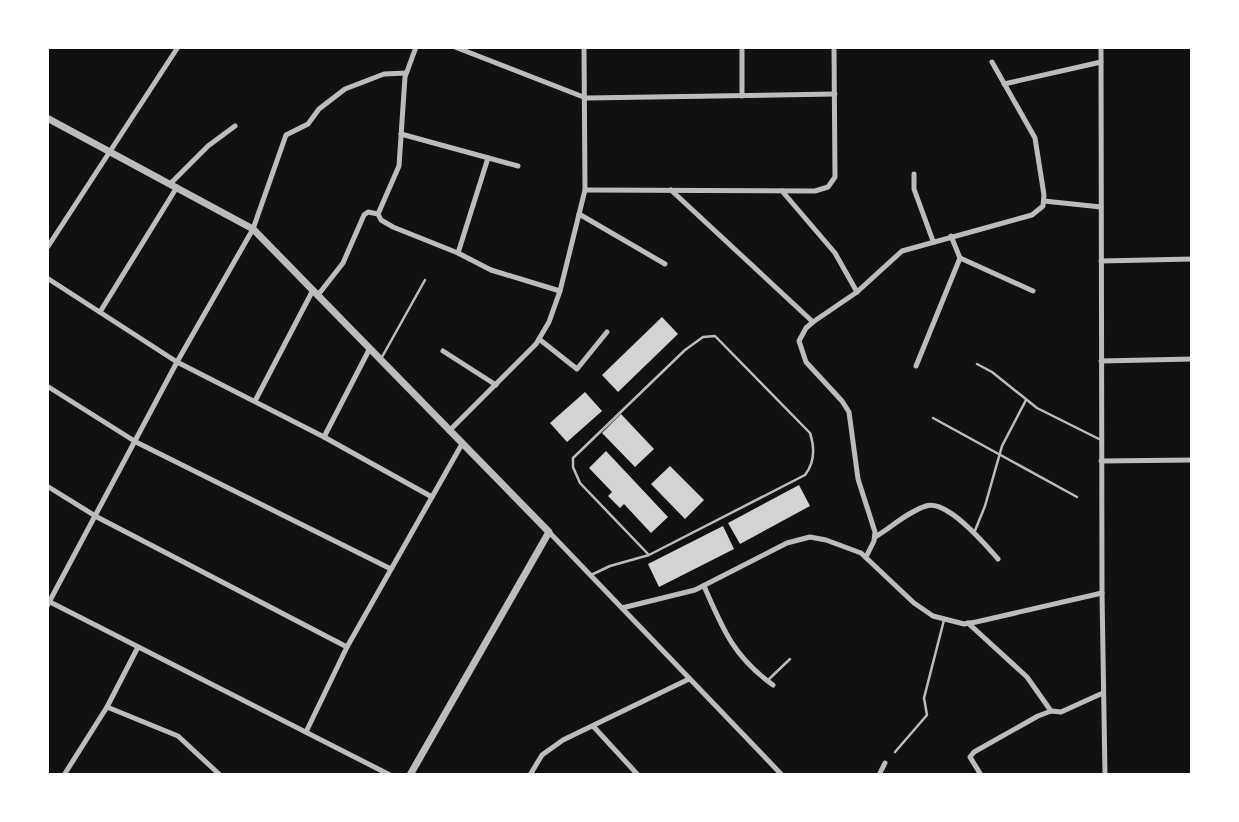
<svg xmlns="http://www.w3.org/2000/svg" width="1239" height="822" font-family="Bitter,serif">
<rect width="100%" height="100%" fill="#111"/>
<!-- building -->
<g fill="#d3d3d3">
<polygon points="662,317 678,334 618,392 602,375"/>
<polygon points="585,392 602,411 567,442 550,423"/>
<polygon points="621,414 654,449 635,467 602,433"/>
<polygon points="606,451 668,517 651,533 624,504 620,508 608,496 612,492 589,468"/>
<polygon points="670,466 704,500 685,519 651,484"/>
<polygon points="799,485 810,506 740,544 728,523"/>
<polygon points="723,526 734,549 659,587 648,564"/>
</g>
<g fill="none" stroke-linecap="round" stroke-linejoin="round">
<!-- service -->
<g stroke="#bcbcbc" stroke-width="2.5">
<polyline points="382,357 425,280"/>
<polyline points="977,364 992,372 1037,408 1101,440"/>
<polyline points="933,418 1077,497"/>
<polyline points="974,533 985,506 1002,446 1026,400"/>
<path d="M 591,575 L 610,566 L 649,555 L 805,475 C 815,462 815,448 810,433 L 715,336 L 703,337 L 685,350 L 573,458 L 573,467 L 580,483 L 649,555"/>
<polyline points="767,681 790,659"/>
<polyline points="895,752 927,715 924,698 944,620"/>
</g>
<!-- minor -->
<g stroke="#bcbcbc" stroke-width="5">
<polyline points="455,47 586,98 835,94"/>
<polyline points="742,47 742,96"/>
<polyline points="1101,47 1102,593 1105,775"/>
<polyline points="1004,84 1101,62"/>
<polyline points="401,134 518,166"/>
<polyline points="914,174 914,189 933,241"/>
<polyline points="171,183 208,146 235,126"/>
<polyline points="585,190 815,191 828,187 835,177 834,47"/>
<polyline points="671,190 813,322"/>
<polyline points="782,191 835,253 857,292"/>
<polyline points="1044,201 1101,207"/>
<polyline points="378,214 381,220 393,227 458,253 491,270 560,291"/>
<polyline points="378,214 399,166 405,77 416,47"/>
<polyline points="579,214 665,264"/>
<polyline points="951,236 960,258 1033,291"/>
<polyline points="47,248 178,47"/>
<polyline points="458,253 488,158"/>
<polyline points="1101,261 1192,259"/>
<polyline points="47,278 177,362 324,437 432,497"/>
<polyline points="318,295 343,263 364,215 368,212 378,214"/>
<polyline points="100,312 177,187"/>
<polyline points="539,339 577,369 607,332"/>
<polyline points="443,351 496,385"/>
<polyline points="1101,361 1192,359"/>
<polyline points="916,366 960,258"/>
<polyline points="47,386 136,442 391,569"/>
<polyline points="255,401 313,290"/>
<polyline points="449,431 536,344 549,322 560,291 585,190 584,47"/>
<polyline points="324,437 370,348"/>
<polyline points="1101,461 1192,460"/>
<polyline points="47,486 97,517 347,647"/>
<polyline points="549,532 782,775"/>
<path d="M 875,537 C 892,527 907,512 926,506 C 947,499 985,544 998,559"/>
<polyline points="866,557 874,541 875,532 858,479 849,412 842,401 806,362 799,341 806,328 813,322 857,292 902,251 1032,215 1043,206 1044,195 1035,138 992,62"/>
<path d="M 704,586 C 723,630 734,657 773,685"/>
<polyline points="50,602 390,775"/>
<polyline points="47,606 177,362 253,229 286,135 308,124 319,109 345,89 384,74 406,73"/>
<polyline points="622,608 695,590 787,543 810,537 826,540 861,553 914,603 933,616 964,624 976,622 1102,593"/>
<polyline points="968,623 1027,677 1051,711"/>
<polyline points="107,707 178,736 220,775"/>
<polyline points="593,726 638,775"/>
<polyline points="306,732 347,647 462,444"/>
<polyline points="64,775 107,707 138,647"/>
<polyline points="530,775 542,755 563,740 689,679"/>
<polyline points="879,775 885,763"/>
<polyline points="981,775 970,757 974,752 1038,716 1051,711 1061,712 1103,693"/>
</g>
<!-- tertiary -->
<polyline stroke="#bcbcbc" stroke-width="7" points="47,118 253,229 549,532 410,775"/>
</g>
<!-- border -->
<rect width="1239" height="822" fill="none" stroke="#ffffff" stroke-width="98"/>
</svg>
